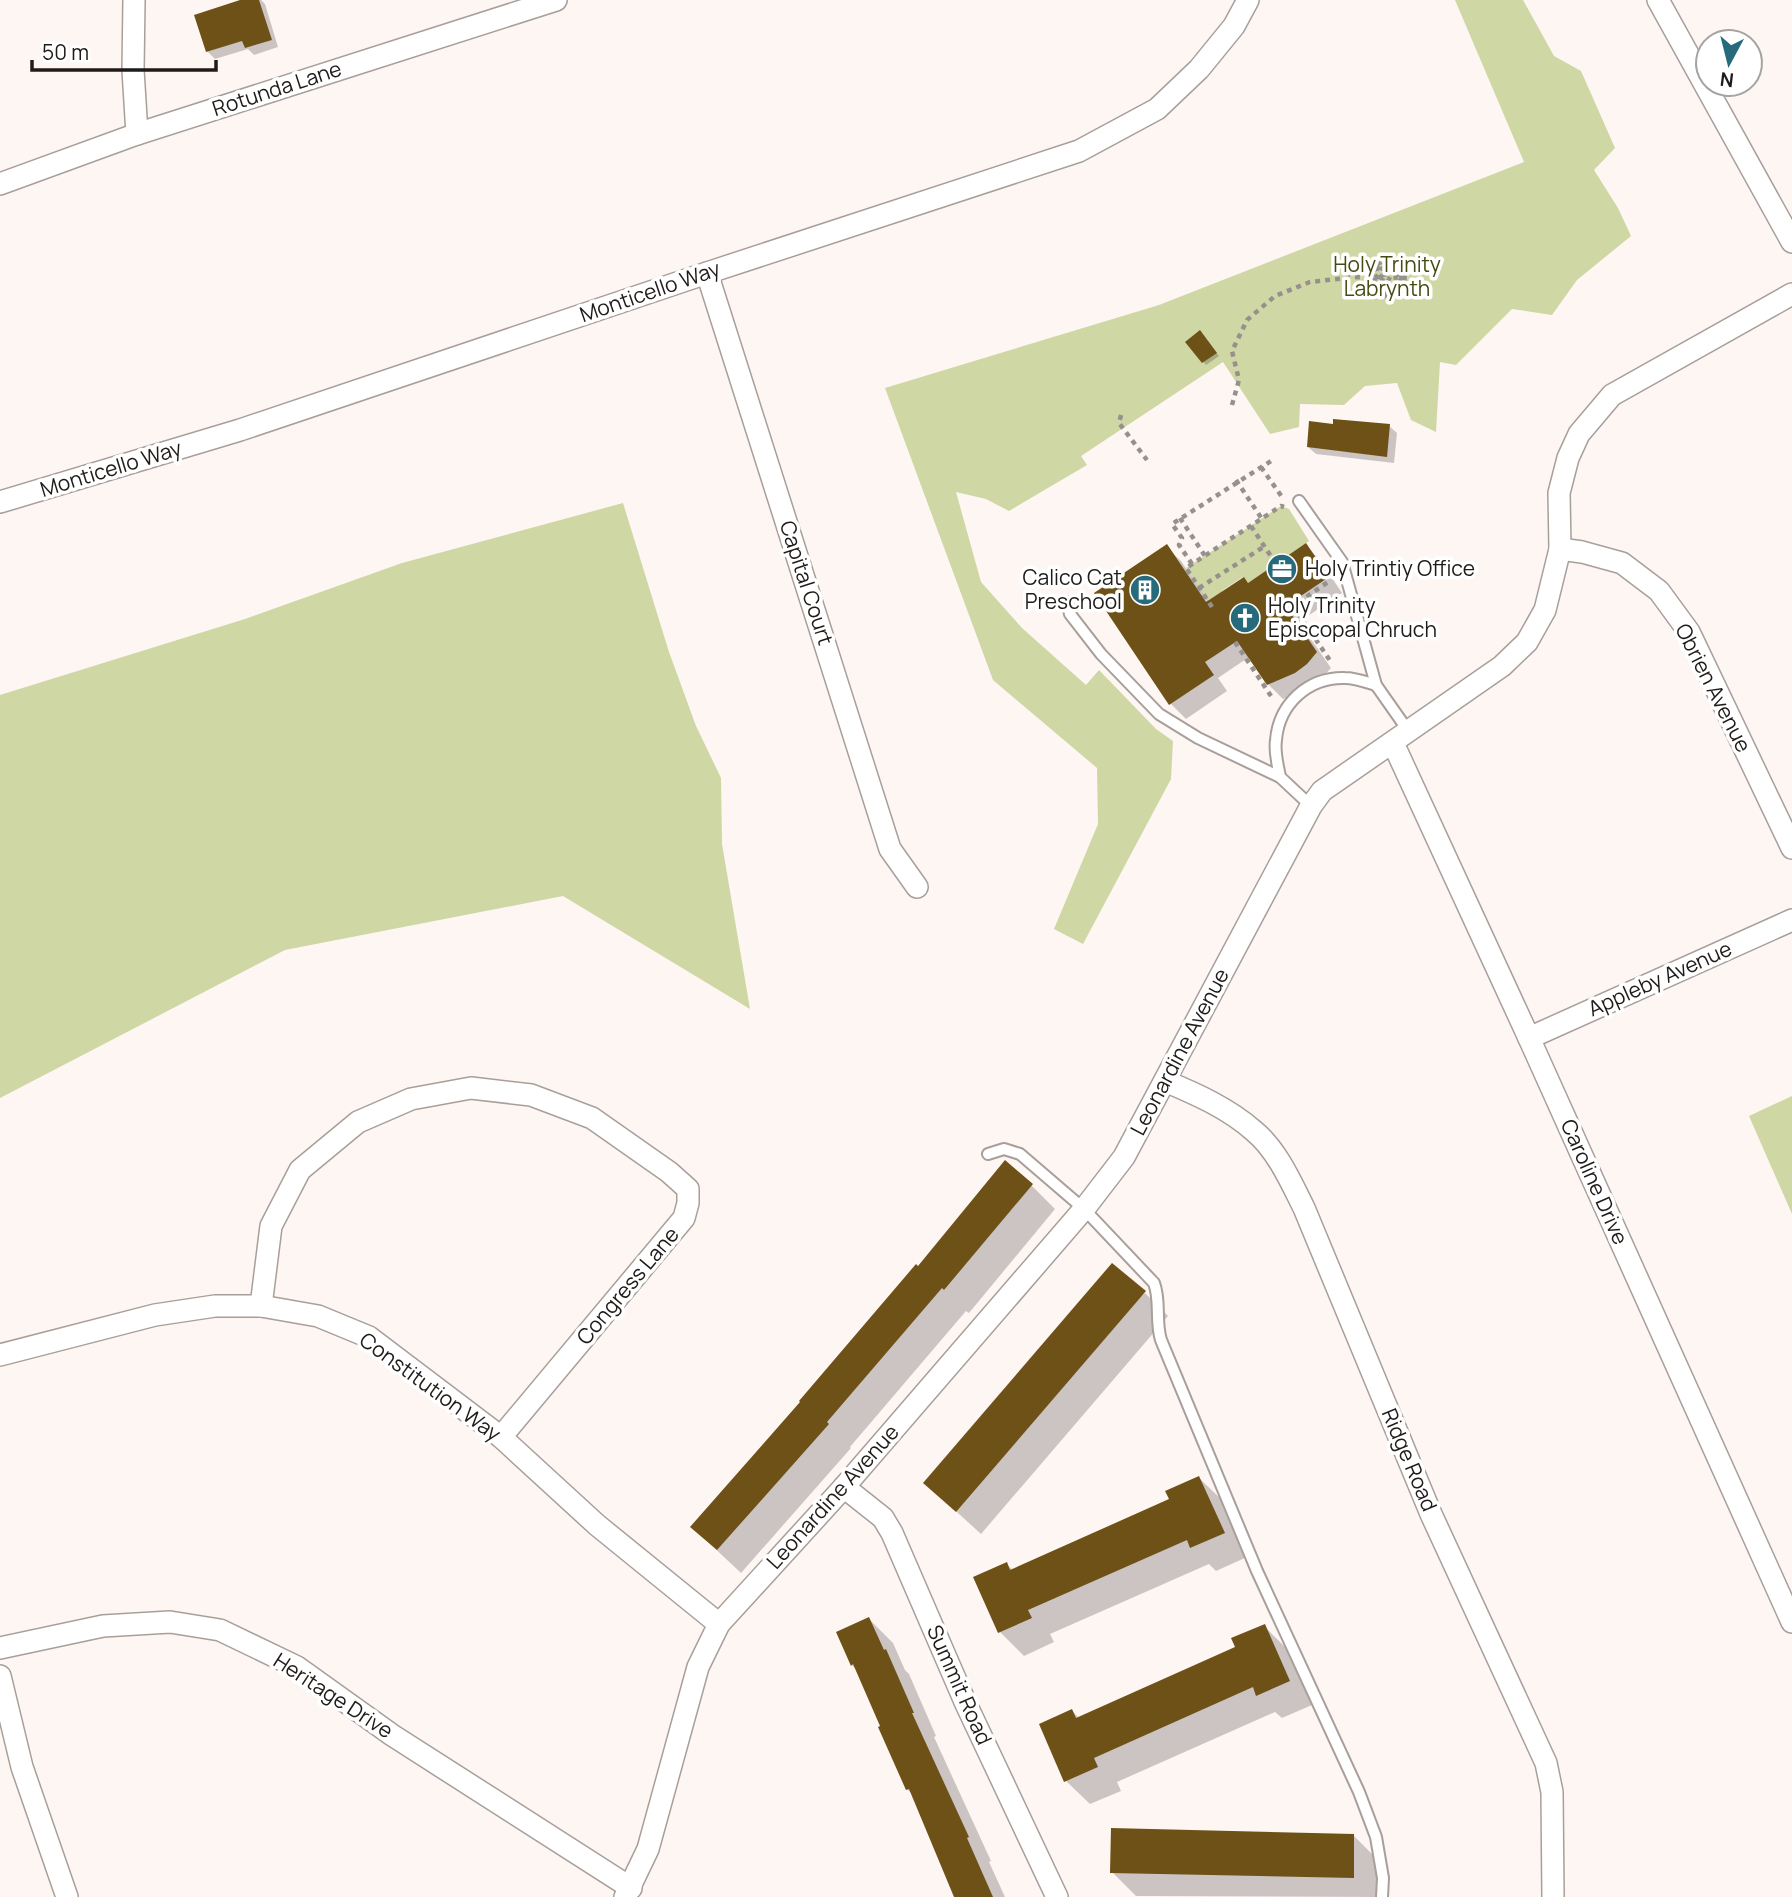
<svg xmlns="http://www.w3.org/2000/svg" width="1792" height="1897" font-family="Manrope,sans-serif">
<rect width="100%" height="100%" fill="#fef6f3"/>
<!-- green -->
<g fill="#cfd7a4">
<polygon points="1455,0 1523,0 1554,56 1581,71 1615,148 1594,170 1618,208 1631,236 1577,280 1552,315 1512,309 1456,365 1440,362 1436,432 1411,420 1397,383 1365,386 1344,405 1300,404 1299,427 1270,434 1223,362 1081,456 1087,465 1009,511 986,499 956,492 981,582 1022,628 1086,685 1099,670 1156,729 1173,741 1171,779 1083,944 1054,929 1098,824 1097,768 993,680 885,388 1159,305 1524,162"/>
<polygon points="623,503 669,652 696,726 721,778 722,844 750,1009 563,896 285,950 0,1098 0,695 245,619 402,563"/>
<polygon points="1281,506 1289,509 1309,541 1248,583 1243,577 1223,590 1212,607 1186,568"/>
<polygon points="1792,1096 1792,1214 1749,1116"/>
</g>
<!-- shadow -->
<g fill="#0003">
<polygon points="246,0 261,0 265,4 278,47 254,55 248,49 215,59 207,51"/>
<polygon points="1203,336 1219,356 1206,365 1187,342"/>
<polygon points="1389,426 1397,433 1394,463 1316,454 1308,447"/>
<polygon points="1306,546 1320,560 1342,593 1299,622 1331,668 1321,679 1297,695 1283,699 1268,684 1249,657 1218,678 1227,691 1186,719 1171,704 1096,594 1166,547 1181,561 1209,602 1248,584"/>
<polygon points="1031,1185 1055,1209 969,1313 966,1311 850,1447 851,1448 741,1573 692,1527 919,1269"/>
<polygon points="1145,1293 1168,1316 981,1534 925,1483"/>
<polygon points="1199,1478 1223,1501 1247,1557 1216,1571 1209,1564 1050,1634 1054,1642 1024,1656 1000,1632 975,1577 1006,1564 1013,1570 1172,1500"/>
<polygon points="869,1619 893,1643 905,1670 909,1674 936,1736 934,1737 991,1861 989,1862 1005,1897 956,1897 913,1795 907,1789 857,1670 852,1665"/>
<polygon points="1264,1626 1288,1650 1312,1705 1282,1718 1275,1712 1117,1782 1121,1791 1090,1804 1066,1781 1072,1711 1079,1718 1238,1648"/>
<polygon points="1353,1835 1377,1859 1377,1897 1136,1896 1112,1872"/>
</g>
<!-- building -->
<g fill="#6e5117">
<polygon points="240,0 259,0 272,40 245,48 242,41 206,52 194,15"/>
<polygon points="1200,330 1217,353 1202,363 1185,342"/>
<polygon points="1333,419 1390,424 1387,457 1307,447 1309,421 1333,424"/>
<polygon points="1306,543 1329,577 1286,606 1317,652 1307,664 1295,673 1267,685 1237,641 1205,662 1214,675 1169,705 1094,593 1167,544 1206,602 1244,577 1248,583"/>
<polygon points="1005,1160 1033,1184 944,1290 942,1288 827,1422 829,1424 717,1550 690,1527 800,1402 799,1401 916,1264 918,1266"/>
<polygon points="1112,1263 1146,1291 956,1512 923,1483"/>
<polygon points="1199,1476 1225,1533 1190,1548 1187,1540 1028,1610 1032,1618 998,1633 973,1577 1007,1562 1010,1570 1169,1499 1165,1491"/>
<polygon points="869,1617 884,1650 886,1649 914,1713 912,1713 969,1837 967,1838 993,1897 954,1897 909,1789 906,1790 878,1727 880,1726 853,1664 851,1666 836,1632"/>
<polygon points="1265,1624 1290,1681 1256,1696 1253,1687 1094,1758 1098,1767 1064,1782 1039,1724 1072,1709 1076,1718 1235,1647 1231,1638"/>
<polygon points="1111,1828 1354,1834 1354,1878 1110,1873"/>
</g>
<g fill="none" stroke-linecap="round" stroke-linejoin="round">
<!-- service casing -->
<g stroke="#a89f9a" stroke-width="14">
<g id="service">
<polyline points="1299,501 1342,562 1376,685 1409,732"/>
<polyline points="1067,602 1070,614 1101,654 1159,714 1198,738 1280,777 1311,806"/>
<path d="M 1280,777 C 1278,765 1274,753 1276,740 C 1279,704 1308,677 1345,678 C 1355,678 1366,682 1376,685"/>
<path d="M 988,1154 L 1004,1149 L 1020,1154 L 1084,1209 L 1154,1283 C 1161,1301 1155,1321 1161,1340 L 1257,1571 L 1359,1792 L 1376,1837 L 1383,1878 L 1382,1897"/>
</g>
</g>
<!-- minor casing -->
<g stroke="#a89f9a" stroke-width="24">
<g id="minor">
<polyline points="134,0 133,70 137,134"/>
<polyline points="1658,0 1792,242"/>
<polyline points="0,184 137,134 556,0"/>
<polyline points="707,273 890,849 917,887"/>
<polyline points="0,502 240,430 707,273 1079,151 1157,109 1199,69 1234,26 1248,0"/>
<polyline points="1560,549 1582,552 1622,563 1659,591 1689,632 1792,848"/>
<polyline points="1393,743 1529,1038 1792,1622"/>
<polyline points="1529,1038 1792,920"/>
<path d="M 1165,1081 C 1196,1094 1228,1108 1254,1131 C 1277,1150 1291,1182 1304,1208 L 1431,1514 L 1546,1763 L 1552,1792 L 1553,1897"/>
<polyline points="261,1306 271,1226 300,1170 358,1122 411,1099 471,1088 531,1095 592,1118 669,1172 688,1189 688,1203 684,1218 501,1437"/>
<polyline points="0,1355 155,1315 215,1306 261,1306 318,1316 369,1337 501,1437 597,1525 719,1624"/>
<polyline points="844,1487 883,1518 892,1533 966,1704 1057,1897"/>
<polyline points="0,1648 103,1626 170,1622 220,1630 297,1667 392,1735 631,1888"/>
<polyline points="0,1676 22,1767 67,1897"/>
<polyline points="625,1897 648,1849 698,1667 719,1624 844,1487 1084,1209 1124,1157 1311,806 1322,791 1502,666 1527,642 1545,610 1560,549 1559,493 1568,458 1579,434 1612,395 1792,294"/>
</g>
</g>
<!-- path -->
<g stroke="#97918e" stroke-width="4.5" stroke-dasharray="5 5" stroke-linecap="butt">
<path d="M 1232,405 L 1239,380 L 1232,351 L 1247,320 L 1275,296 L 1310,282 L 1355,277 L 1376,278 L 1381,269 C 1387,266 1393,268 1396,274 L 1395,284 L 1386,287 L 1375,282 L 1386,290 L 1385,292 L 1371,282 L 1377,291 L 1392,293 L 1401,287 L 1403,278 L 1401,278 L 1398,286 L 1388,291 C 1404,279 1401,274 1388,263 L 1395,265 L 1403,276 L 1400,266 C 1388,257 1377,260 1370,273 L 1385,263 L 1377,269 L 1375,275 L 1368,275 C 1376,245 1417,261 1401,290 C 1388,301 1373,296 1368,280 L 1380,280 L 1386,285 L 1382,279 L 1388,281 L 1390,277 L 1388,274 L 1382,275 L 1386,270 L 1381,273 L 1379,277 L 1387,278"/>
<polyline points="1121,415 1119,423 1147,460"/>
<polyline points="1261,467 1282,497"/>
<polyline points="1236,480 1262,519"/>
<polyline points="1180,518 1205,556"/>
<polyline points="1251,526 1276,564"/>
<polyline points="1192,564 1179,545 1182,538 1172,524 1271,461"/>
<polyline points="1199,588 1265,546"/>
<polyline points="1291,603 1293,606 1331,580"/>
<polyline points="1293,606 1331,662"/>
<polyline points="1212,607 1186,568 1281,506 1284,507"/>
<polyline points="1235,642 1273,699"/>
</g>
<!-- service -->
<use href="#service" stroke="#fff" stroke-width="10"/>
<!-- minor -->
<use href="#minor" stroke="#fff" stroke-width="21"/>
</g>
<!-- icons -->
<defs>
<g id="office-disc" transform="scale(1.575)"><circle r="9.5" fill="#266a7b" stroke="#fff"/><path d="M-6-3h4V-5.5h4V-3h4V5H-6ZM-1-4.5V-3h2v-1.5ZM-6 0V1H6V0Z" fill="#fff"/></g>
<g id="building-disc" transform="scale(1.575)"><circle r="9.5" fill="#266a7b" stroke="#fff"/><path d="M-4-6H4V6H1V3H-1V6H-4ZM-2.5-4.3h1.7v1.8h-1.7ZM.8-4.3h1.7v1.8H.8ZM-2.5-1h1.7V.8h-1.7ZM.8-1h1.7V.8H.8Z" fill="#fff"/></g>
<g id="church-disc" transform="scale(1.575)"><circle r="9.5" fill="#266a7b" stroke="#fff"/><path d="M-1.2-6h2.4v3.5h3.3v2.4h-3.3V6h-2.4V-.1h-3.3v-2.4h3.3Z" fill="#fff"/></g>
</defs>
<g fill-rule="evenodd">
<use href="#office-disc" x="1282" y="569"/>
<use href="#building-disc" x="1145" y="590"/>
<use href="#church-disc" x="1245" y="618"/>
</g>
<g text-anchor="middle" stroke-width="7" stroke-linejoin="round" paint-order="stroke">
<!-- street labels -->
<g font-size="21" fill="#1e1b19" stroke="#fff">
<text transform="translate(277 89) rotate(-18)" y="7">Rotunda Lane</text>
<text transform="translate(650 292) rotate(-19)" y="7">Monticello Way</text>
<text transform="translate(111 469) rotate(-17)" y="7">Monticello Way</text>
<text transform="translate(806 583) rotate(72)" y="7">Capital Court</text>
<text transform="translate(1713 688) rotate(63)" y="7">Obrien Avenue</text>
<text transform="translate(1660 979) rotate(-24)" y="7">Appleby Avenue</text>
<text transform="translate(1180 1052) rotate(-62)" y="7">Leonardine Avenue</text>
<text transform="translate(1594 1182) rotate(66)" y="7">Caroline Drive</text>
<text transform="translate(628 1286) rotate(-50)" y="7">Congress Lane</text>
<text transform="translate(430 1387) rotate(36)" y="7">Constitution Way</text>
<text transform="translate(1409 1460) rotate(67)" y="7">Ridge Road</text>
<text transform="translate(833 1497) rotate(-48)" y="7">Leonardine Avenue</text>
<text transform="translate(959 1685) rotate(66)" y="7">Summit Road</text>
<text transform="translate(333 1696) rotate(33)" y="7">Heritage Drive</text>
</g>
<!-- park labels -->
<g font-size="21" fill="#464c11" stroke="#fff">
<text x="1387" y="272">Holy Trinity<tspan x="1387" dy="24">Labrynth</tspan></text>
</g>
<!-- poi labels -->
<g font-size="21" fill="#1e1b19" stroke="#fff" text-anchor="start">
<text x="1305" y="576">Holy Trintiy Office</text>
<text x="1122" y="585" text-anchor="end">Calico Cat<tspan x="1122" dy="24">Preschool</tspan></text>
<text x="1268" y="613">Holy Trinity<tspan x="1268" dy="24">Episcopal Chruch</tspan></text>
</g>
</g>
<!-- north arrow -->
<g transform="translate(1729 63) rotate(187)"><circle r="33" fill="#ffffff" stroke="#a5a4a3" stroke-width="2"/>
<path d="M0-5L12 26L0 18L-12 26Z" fill="#266a7b"/>
<text y="-10" font-size="19" font-weight="bold" text-anchor="middle" fill="#1e1b19">N</text>
</g>
<!-- scale -->
<path d="M32 60v10h184v-10" fill="none" stroke="#1e1b19" stroke-width="3.5"/>
<text x="42" y="60" font-size="21" fill="#1e1b19" stroke="#ffffff" stroke-width="5" paint-order="stroke">50 m</text>
</svg>
